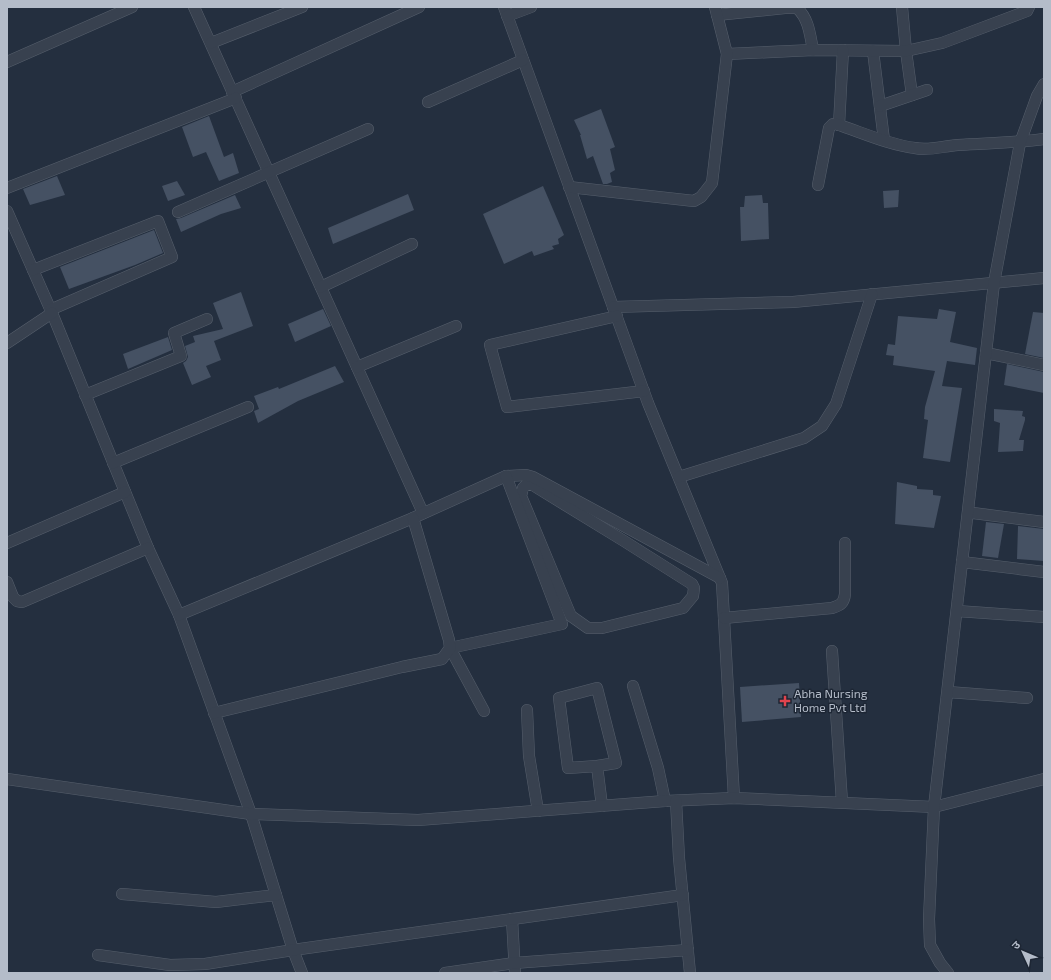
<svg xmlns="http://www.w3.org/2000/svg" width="1051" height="980" font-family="'Exo 2','Noto Sans Devanagari',sans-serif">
<rect width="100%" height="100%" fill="#242f3f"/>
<!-- building -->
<g fill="#455163">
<polygon points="601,109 615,147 610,149 615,170 610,173 612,182 607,184 603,184 593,156 587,159 580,135 581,135 574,120"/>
<polygon points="209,116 224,157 233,153 239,173 219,181 206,152 193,157 182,127"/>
<polygon points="57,176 65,195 30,205 23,189"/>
<polygon points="177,181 185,195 168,201 162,186"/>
<polygon points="543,186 564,235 558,239 559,244 552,246 554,249 534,256 532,251 504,264 483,214"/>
<polygon points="899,190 898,207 884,208 883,191"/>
<polygon points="408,194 414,210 333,244 328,228"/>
<polygon points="235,195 241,208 221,214 181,232 176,219 181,218"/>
<polygon points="762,195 763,203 768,203 769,239 741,241 740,207 744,207 745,196"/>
<polygon points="154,230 163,253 135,265 69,289 60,267"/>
<polygon points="241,292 253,326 214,341 221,360 206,366 211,377 192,385 183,363 186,361 188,357 185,346 195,342 193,336 223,329 213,303"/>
<polygon points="323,309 331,326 295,342 288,324"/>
<polygon points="939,309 956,312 950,342 977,348 975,365 947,361 942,386 962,388 950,462 923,458 928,420 924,419 925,407 935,371 893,365 894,356 886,355 888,344 895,345 898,316 937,319"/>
<polygon points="1033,312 1044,313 1044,358 1025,354"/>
<polygon points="168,337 172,350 128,369 123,354"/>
<polygon points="1007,364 1044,372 1044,393 1004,385"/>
<polygon points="335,366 344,382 298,401 258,423 254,411 259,409 254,396 278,387 279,389"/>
<polygon points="994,409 1023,411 1022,416 1025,417 1025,420 1019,440 1024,440 1023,451 998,452 1000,423 994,421"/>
<polygon points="897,482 917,486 917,489 933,490 933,495 941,496 934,528 895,524"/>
<polygon points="986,522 1004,524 998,558 982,556"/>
<polygon points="1018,526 1044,529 1044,561 1017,559"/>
<polygon points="799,683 801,717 742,722 740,687"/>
</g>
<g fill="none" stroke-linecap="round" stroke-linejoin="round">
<!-- minor casing -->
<g stroke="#565f6c" stroke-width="12">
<g id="minor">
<polyline points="194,7 423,513"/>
<polyline points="504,7 648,403 722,583 734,798"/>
<polyline points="902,7 906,51 912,95"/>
<path d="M 717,15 L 785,8 L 797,8 C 809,19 810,35 813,50"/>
<polyline points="507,16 531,7"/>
<polyline points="211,43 302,7"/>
<polyline points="873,51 884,140"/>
<polyline points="727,54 813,50 906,51 942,43 1027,11 1029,7"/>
<polyline points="7,62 132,7"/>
<polyline points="232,92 419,7"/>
<polyline points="428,102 523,60"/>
<polyline points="880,106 927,90"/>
<polyline points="839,125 843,50"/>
<path d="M 818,185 L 829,128 L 833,124 L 836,124 C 861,132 889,145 915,148 C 930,151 943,146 958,145 C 987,143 1015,143 1044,139"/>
<polyline points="569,187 694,201 701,197 712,183 727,54 715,7"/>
<polyline points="7,188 236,98"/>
<polyline points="7,211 52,313 148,548 179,615 251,814 293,950 302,973"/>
<polyline points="178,212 368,129"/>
<polyline points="33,270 158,221 172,257 50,310"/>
<polyline points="321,287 412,244"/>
<polyline points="613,307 793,302 1044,278"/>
<polyline points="617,316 490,345 507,407 644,391"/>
<polyline points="7,343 52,313"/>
<polyline points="986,353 1044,365"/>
<polyline points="357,367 456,326"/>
<polyline points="85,395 181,356 174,333 207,319"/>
<polyline points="113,463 248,407"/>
<polyline points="679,477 804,438 822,426 836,404 872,294"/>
<polygon points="527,484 531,484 624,541 692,584 694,588 693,596 683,608 602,628 588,628 571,616 568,609 521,496 523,488"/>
<polyline points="968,514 973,513 1044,522"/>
<polyline points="7,543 125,492"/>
<polyline points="962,562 1044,572"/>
<polyline points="7,582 13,597 17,601 22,602 148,548"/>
<polyline points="957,611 1044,617"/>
<polyline points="179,615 413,518 506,476 526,475 533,477 720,578"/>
<path d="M 724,618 L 832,608 C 841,605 844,603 845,594 L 845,543"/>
<polyline points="832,651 842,802"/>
<polyline points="633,686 658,768 665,801"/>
<polyline points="948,692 1027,698"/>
<polyline points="527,710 529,756 538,811"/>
<polyline points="484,711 450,648 562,624 506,476"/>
<polyline points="214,713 402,667 442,659 450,648 449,640 413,518"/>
<polyline points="597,766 616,763 597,688 559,698 568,768 597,766 602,806"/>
<polyline points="7,779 251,814 418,820 665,801 734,798 934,807 1044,779"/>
<polyline points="676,801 679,858 690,973"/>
<polyline points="122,894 216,902 276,895"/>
<polyline points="512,919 515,973"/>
<polyline points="98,955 170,965 205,964 293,950 683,895"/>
<polyline points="445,973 514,963 688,950"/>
<polyline points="948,973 940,963 930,945 929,919 934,807 994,283 1020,143 1037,96 1044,84"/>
</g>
</g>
<!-- minor -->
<use href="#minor" stroke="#38414f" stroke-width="11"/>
</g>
<!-- markers -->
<path fill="#e0444e" stroke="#1d2634" stroke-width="1.5" d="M783 695h4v4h4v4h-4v4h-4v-4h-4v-4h4z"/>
<g text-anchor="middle" stroke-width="3" stroke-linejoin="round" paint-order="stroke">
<!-- poi labels -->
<g font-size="12" fill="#b4bcc9" stroke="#1d2634" text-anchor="start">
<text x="794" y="698">Abha Nursing<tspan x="794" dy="14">Home Pvt Ltd</tspan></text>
</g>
</g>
<!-- border -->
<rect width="1051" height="980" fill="none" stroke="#b4bcc9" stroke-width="16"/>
<!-- north arrow -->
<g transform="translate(1023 952) rotate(314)" stroke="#1d2634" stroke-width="3" paint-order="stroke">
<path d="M0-3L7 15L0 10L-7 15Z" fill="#b4bcc9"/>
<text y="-6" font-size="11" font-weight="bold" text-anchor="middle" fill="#b4bcc9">उ</text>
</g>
</svg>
